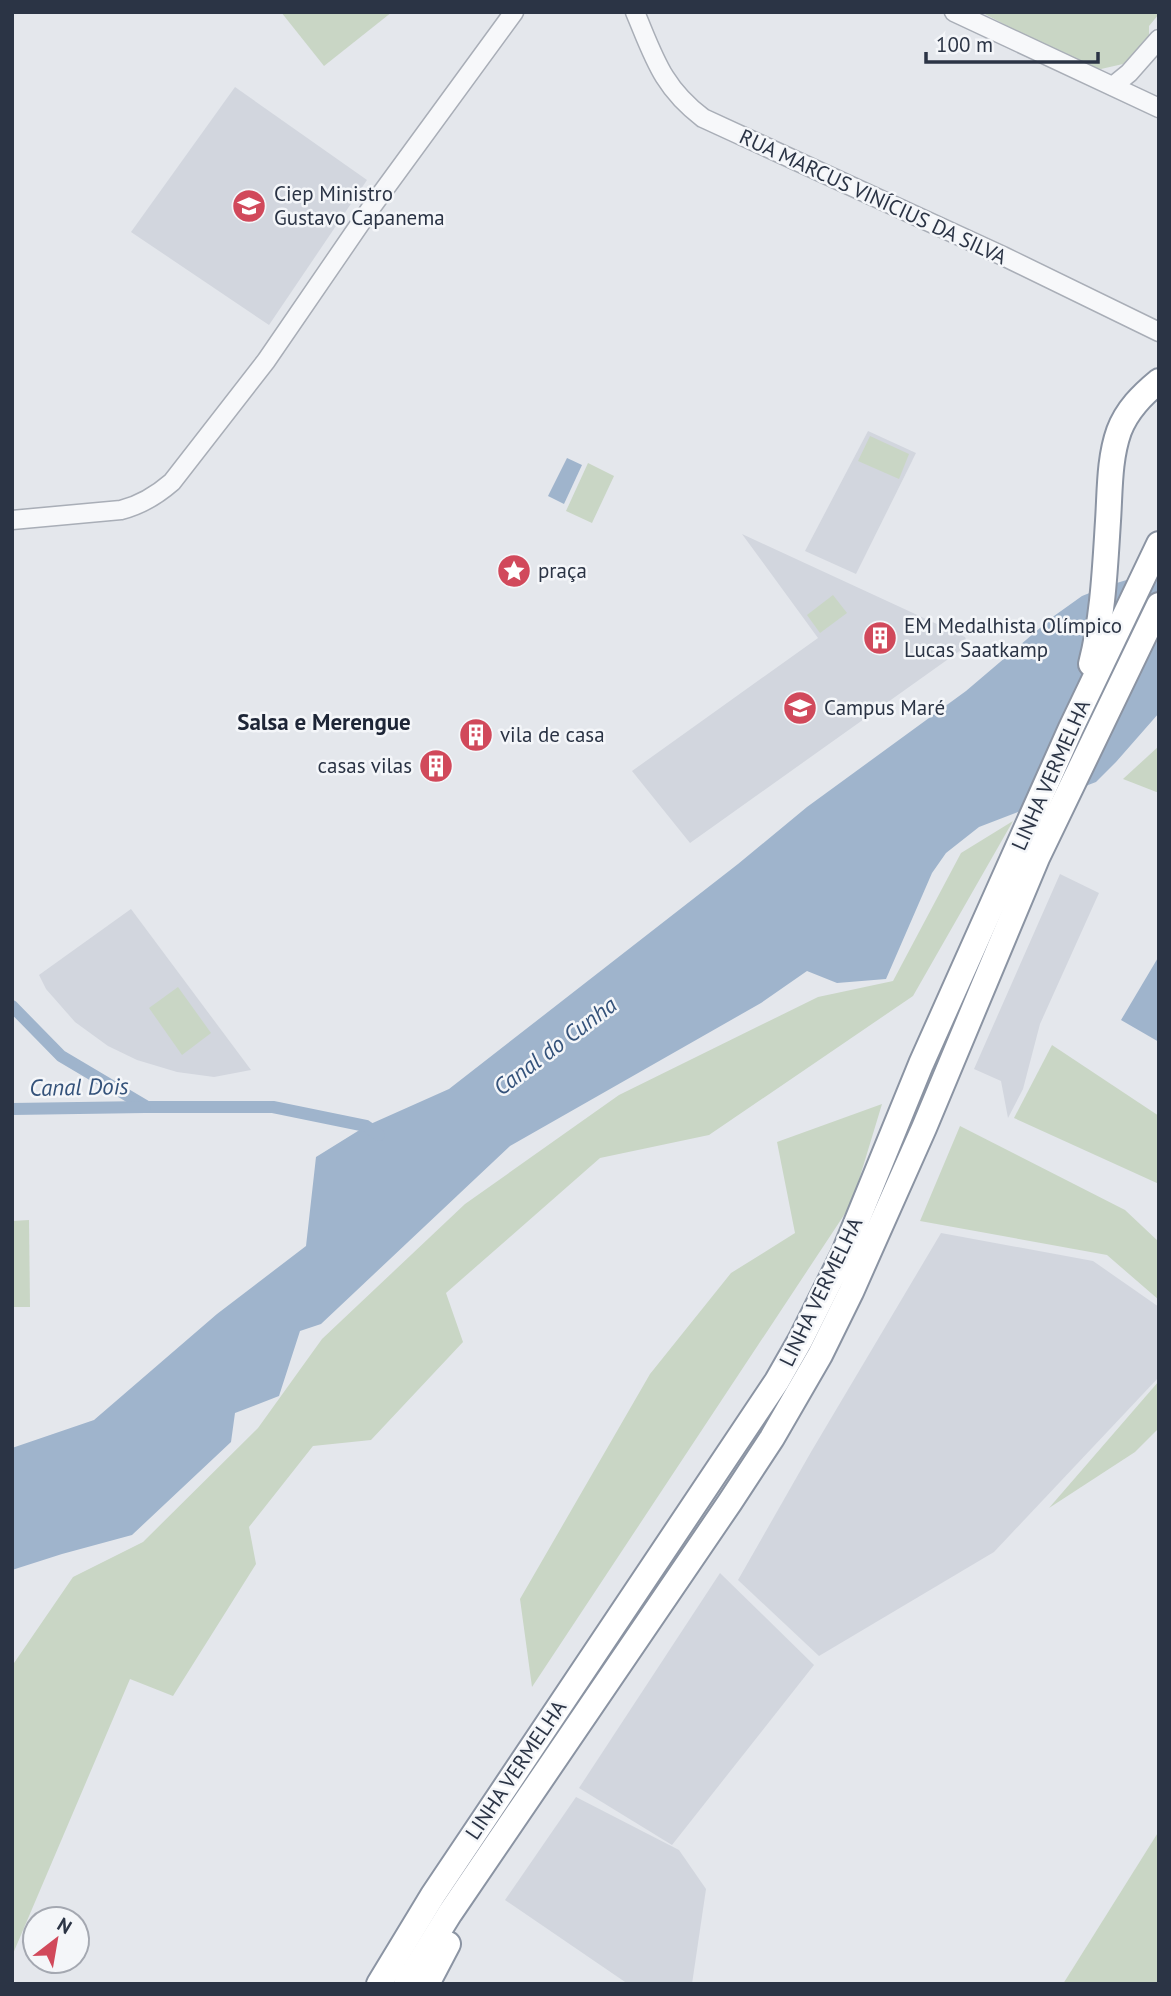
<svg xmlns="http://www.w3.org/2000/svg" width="1171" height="1996" font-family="'PT Sans',sans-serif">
<rect width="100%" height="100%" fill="#e4e7ec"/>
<!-- built -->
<g fill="#d2d6de">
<polygon points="235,87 367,180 269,325 131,232"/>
<polygon points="868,431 916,453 856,574 805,551"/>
<polygon points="742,534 965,637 968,645 690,843 632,771 818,638"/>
<polygon points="1060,874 1099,893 1040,1024 1023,1089 1008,1118 1001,1081 974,1069"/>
<polygon points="131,909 251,1070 214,1077 177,1072 137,1060 108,1046 75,1022 46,989 39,975"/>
<polygon points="941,1233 1093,1261 1159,1307 1159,1377 994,1552 819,1656 738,1580 811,1452"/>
<polygon points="720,1573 814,1665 672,1845 579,1788"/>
<polygon points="576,1797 679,1850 706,1889 692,1984 628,1984 505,1900"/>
</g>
<!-- green -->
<g fill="#c9d6c5">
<polygon points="281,12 392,12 324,66"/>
<polygon points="981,12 1159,12 1159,14 1149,26 1149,39 1123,64 1101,69 1090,67 1080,64"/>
<polygon points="870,436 909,454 899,479 858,461"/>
<polygon points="588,463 614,476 592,523 566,511"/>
<polygon points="833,595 847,613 820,633 807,615"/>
<polygon points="1159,746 1159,793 1123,779"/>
<polygon points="1013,821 913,996 709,1135 600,1158 446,1293 463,1342 371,1440 313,1446 249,1527 256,1564 173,1696 130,1679 12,1956 12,1666 73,1577 143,1542 258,1428 322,1339 465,1204 619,1095 818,997 893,981 961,853"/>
<polygon points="178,987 211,1033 182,1055 149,1008"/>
<polygon points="1052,1045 1159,1116 1159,1184 1014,1118"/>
<polygon points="882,1104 852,1203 532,1687 520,1599 650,1374 731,1273 795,1233 777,1142"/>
<polygon points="960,1126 1125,1210 1159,1242 1159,1300 1107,1255 920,1221"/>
<polygon points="29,1220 30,1307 12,1307 12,1221"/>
<polygon points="1159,1381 1159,1428 1135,1452 1049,1508"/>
<polygon points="1159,1831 1159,1984 1063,1984"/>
</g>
<!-- water -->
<g fill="#9fb4cc">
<polygon points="567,458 582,465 564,504 548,496"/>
<polygon points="1159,570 1159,713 1116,762 1096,782 979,827 946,853 932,873 886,979 837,983 807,971 761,1003 510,1146 321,1324 300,1331 279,1396 235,1413 231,1442 132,1535 62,1554 12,1570 12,1448 94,1420 217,1314 306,1246 316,1157 366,1126 449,1089 738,864 807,807 966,691 1054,616 1082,596 1107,586"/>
<polygon points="1159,956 1159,1042 1121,1020"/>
</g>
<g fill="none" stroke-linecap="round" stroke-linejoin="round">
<!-- canal -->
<g stroke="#9fb4cc" stroke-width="12">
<polyline points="12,1006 61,1056 147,1107 273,1107 366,1126 379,1135"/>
<polyline points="12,1109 145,1107"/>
</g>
<!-- minor casing -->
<g stroke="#a9aeb7" stroke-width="21">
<g id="minor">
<path d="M 635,12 C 654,57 662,87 703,118 L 1003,256 L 1159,332"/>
<polyline points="954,12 1159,108"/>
<polyline points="1113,86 1129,73 1159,39"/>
<path d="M 12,520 L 121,510 C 141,505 157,495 172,482 L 266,361 L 373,205 L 514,12"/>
</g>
</g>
<!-- highway casing -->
<g stroke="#8b94a3" stroke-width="28">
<g id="highway">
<path d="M 1091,664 C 1103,617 1105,568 1108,521 C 1110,491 1109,459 1119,431 C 1127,410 1142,395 1159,381"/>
<polyline points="379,1984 433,1895 484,1819 777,1381 801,1339 843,1255 921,1064 1071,728 1159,544"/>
<polyline points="406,1984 450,1913 730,1502 772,1438 820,1355 851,1292 924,1128 1037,858 1159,605"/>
<polyline points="427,1984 448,1944"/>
</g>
</g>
<!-- minor -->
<use href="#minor" stroke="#f7f8fa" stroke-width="18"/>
<!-- highway -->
<use href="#highway" stroke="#fff" stroke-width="24"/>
</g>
<!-- icons -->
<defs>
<g id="school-disc" transform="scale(1.75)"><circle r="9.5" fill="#d1495b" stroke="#f4f6f9"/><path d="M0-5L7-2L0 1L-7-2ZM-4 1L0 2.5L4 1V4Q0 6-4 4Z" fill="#fff"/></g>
<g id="sight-disc" transform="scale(1.75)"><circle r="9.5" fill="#d1495b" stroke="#f4f6f9"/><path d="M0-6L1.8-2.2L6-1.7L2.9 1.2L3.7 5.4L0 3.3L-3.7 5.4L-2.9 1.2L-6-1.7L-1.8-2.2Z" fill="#fff"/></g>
<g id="building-disc" transform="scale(1.75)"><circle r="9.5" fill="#d1495b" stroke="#f4f6f9"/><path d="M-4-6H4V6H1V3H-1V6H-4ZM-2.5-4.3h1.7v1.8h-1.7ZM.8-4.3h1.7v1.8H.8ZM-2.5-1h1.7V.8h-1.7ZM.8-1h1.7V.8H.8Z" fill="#fff"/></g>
</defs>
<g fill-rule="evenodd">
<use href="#school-disc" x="249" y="206"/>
<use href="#sight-disc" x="514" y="571"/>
<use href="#building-disc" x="880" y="638"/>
<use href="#school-disc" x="800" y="708"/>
<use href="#building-disc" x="476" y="735"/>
<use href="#building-disc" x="436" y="766"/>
</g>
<g text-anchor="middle" stroke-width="5" stroke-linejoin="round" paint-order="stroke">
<!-- poi labels -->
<g font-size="21" fill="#2b3445" stroke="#f4f6f9" text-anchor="start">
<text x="274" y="201">Ciep Ministro<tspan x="274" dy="24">Gustavo Capanema</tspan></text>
<text x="538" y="578">praça</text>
<text x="904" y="633">EM Medalhista Olímpico<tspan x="904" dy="24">Lucas Saatkamp</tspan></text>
<text x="824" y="715">Campus Maré</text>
<text x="500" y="742">vila de casa</text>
<text x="412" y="773" text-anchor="end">casas vilas</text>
</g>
<!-- street labels -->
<g font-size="21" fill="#2b3445" stroke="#f4f6f9">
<text transform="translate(873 197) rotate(25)" y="7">RUA MARCUS VINÍCIUS DA SILVA</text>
<text transform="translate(1051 775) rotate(-66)" y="7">LINHA VERMELHA</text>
<text transform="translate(821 1292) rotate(-64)" y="7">LINHA VERMELHA</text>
<text transform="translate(516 1770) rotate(-56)" y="7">LINHA VERMELHA</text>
</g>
<!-- neighbourhood labels -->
<g font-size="23" font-weight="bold" fill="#1d2536" stroke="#f4f6f9">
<text x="324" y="730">Salsa e Merengue</text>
</g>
<!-- water labels -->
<g font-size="23" font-style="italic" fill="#34527a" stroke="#f4f6f9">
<text transform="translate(555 1046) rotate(-37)" y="8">Canal do Cunha</text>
<text transform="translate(79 1087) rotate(-1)" y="8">Canal Dois</text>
</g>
</g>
<!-- border -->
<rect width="1171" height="1996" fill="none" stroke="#2b3445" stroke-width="28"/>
<!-- north arrow -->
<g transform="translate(56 1940) rotate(31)"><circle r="33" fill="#f4f6f9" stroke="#a4a8b1" stroke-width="2"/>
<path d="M0-5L12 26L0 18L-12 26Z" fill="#d1495b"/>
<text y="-10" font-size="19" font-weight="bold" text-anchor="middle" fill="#2b3445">N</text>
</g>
<!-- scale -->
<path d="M926 52v10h172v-10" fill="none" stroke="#2b3445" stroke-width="3.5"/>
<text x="936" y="52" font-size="21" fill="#2b3445" stroke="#f4f6f9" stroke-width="5" paint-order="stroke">100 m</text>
</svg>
